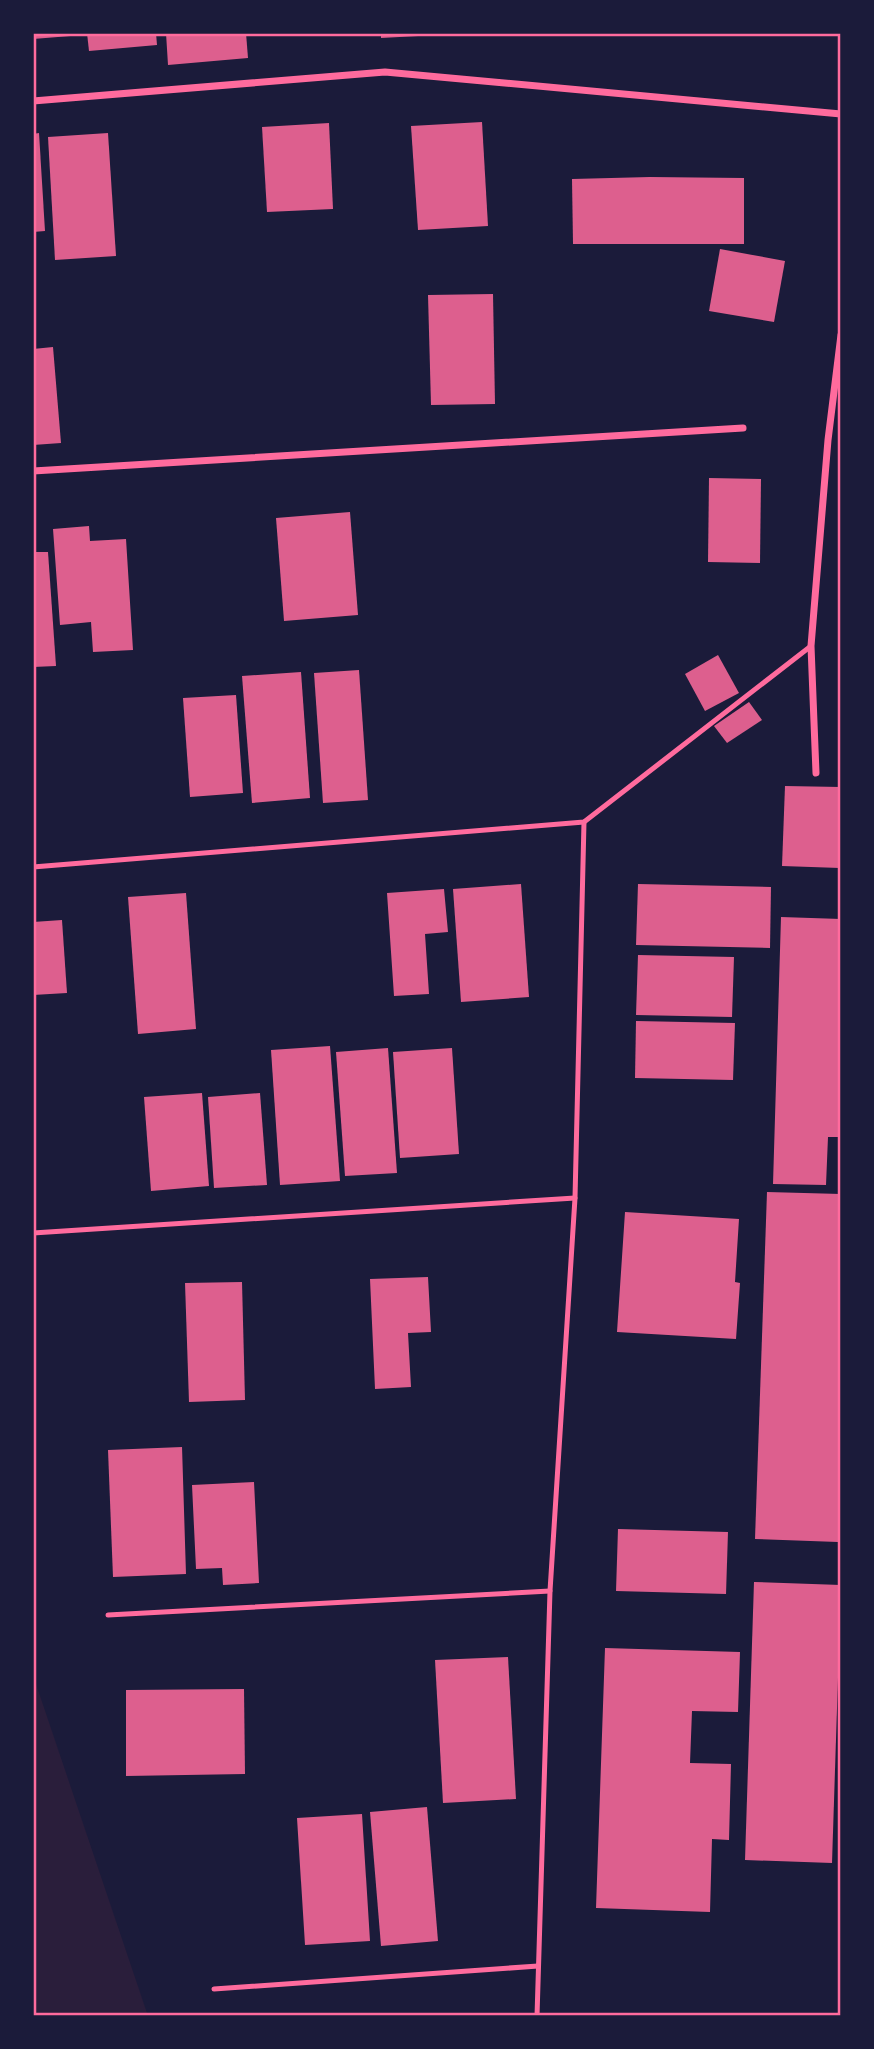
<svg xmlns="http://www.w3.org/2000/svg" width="874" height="2049" font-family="Jost,sans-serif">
<rect width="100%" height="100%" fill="#1b1b3a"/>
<!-- green -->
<polygon fill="#2a1e3b" points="33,1675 148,2016 33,2016"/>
<!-- building -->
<g fill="#dd5f8e">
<polygon points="33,33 83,33 83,35 33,39"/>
<polygon points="87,33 156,33 157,45 89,51"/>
<polygon points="166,33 246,33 248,58 168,65"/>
<polygon points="381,33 437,33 437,35 381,38"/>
<polygon points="482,122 488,226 418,230 411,126"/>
<polygon points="329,123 333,209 267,212 262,127"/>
<polygon points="39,133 45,231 33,232 33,134"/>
<polygon points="108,133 116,256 55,260 48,137"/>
<polygon points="650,177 744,178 744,244 573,244 572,179"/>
<polygon points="720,249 785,261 774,322 709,311"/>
<polygon points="493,294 495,404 431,405 428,295"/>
<polygon points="53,347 61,443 33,445 33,349"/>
<polygon points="709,478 761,479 760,563 708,562"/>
<polygon points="350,512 358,615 284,621 276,518"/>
<polygon points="89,526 90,541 126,539 133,650 93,652 91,622 60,625 53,529"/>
<polygon points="33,552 48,552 56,666 33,667"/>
<polygon points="718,655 739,693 705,711 685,674"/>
<polygon points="359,670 368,800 323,803 314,673"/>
<polygon points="301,672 310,798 252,803 242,676"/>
<polygon points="236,695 243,793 190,797 183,698"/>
<polygon points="749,702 762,720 727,743 714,726"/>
<polygon points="785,786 841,787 840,868 782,866"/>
<polygon points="521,884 529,997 461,1002 453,889"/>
<polygon points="638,884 771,887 770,948 636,945"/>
<polygon points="444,889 448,932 425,934 429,994 394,996 387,893"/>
<polygon points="186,893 196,1029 138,1034 128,897"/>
<polygon points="781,917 841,919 841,1137 828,1137 826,1185 773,1184"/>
<polygon points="62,920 67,993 33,995 33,922"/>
<polygon points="638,955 734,957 732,1017 636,1015"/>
<polygon points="636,1021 735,1023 733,1080 635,1078"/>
<polygon points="330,1046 340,1181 280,1185 271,1050"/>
<polygon points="388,1048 397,1173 345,1176 336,1052"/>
<polygon points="452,1048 459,1154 400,1158 393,1052"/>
<polygon points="202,1093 209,1186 151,1191 144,1097"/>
<polygon points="260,1093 267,1185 214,1188 208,1097"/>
<polygon points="767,1192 841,1194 841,1460 838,1542 755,1539"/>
<polygon points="625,1212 739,1219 735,1282 740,1283 736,1339 617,1332"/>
<polygon points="428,1277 431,1332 408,1333 411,1387 375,1389 370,1279"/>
<polygon points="242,1282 245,1400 189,1402 185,1283"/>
<polygon points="182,1447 186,1574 113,1577 108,1450"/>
<polygon points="254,1482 259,1583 223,1585 222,1568 196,1569 192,1485"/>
<polygon points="618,1529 728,1532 726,1594 616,1591"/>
<polygon points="754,1582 841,1585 832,1863 745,1860"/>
<polygon points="605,1648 740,1652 738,1712 692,1711 690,1763 731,1764 729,1840 712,1839 710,1912 596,1908"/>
<polygon points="508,1657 516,1799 443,1803 435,1660"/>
<polygon points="244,1689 245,1774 126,1776 126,1690"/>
<polygon points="427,1807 438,1941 381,1946 370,1812"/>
<polygon points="362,1814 370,1941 305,1945 297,1818"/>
</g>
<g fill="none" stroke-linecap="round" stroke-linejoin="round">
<!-- service -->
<g stroke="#ff6b9d" stroke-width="5">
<polyline points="33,867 584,822 811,646"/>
<polyline points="33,1233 575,1198"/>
<polyline points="108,1615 550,1591"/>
<polyline points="214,1989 538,1966"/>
<polyline points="537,2016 550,1591 575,1198 584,822"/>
</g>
<!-- minor -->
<g stroke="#ff6b9d" stroke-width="7">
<polyline points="33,101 385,72 841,114"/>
<polyline points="33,471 743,428"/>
<polyline points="816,773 811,646 828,440 841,335"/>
</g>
</g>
<!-- border -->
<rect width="874" height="2049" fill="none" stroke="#1b1b3a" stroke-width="70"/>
<rect x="35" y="35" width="804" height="1979" fill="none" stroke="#ff6b9d" stroke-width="2.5"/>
</svg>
